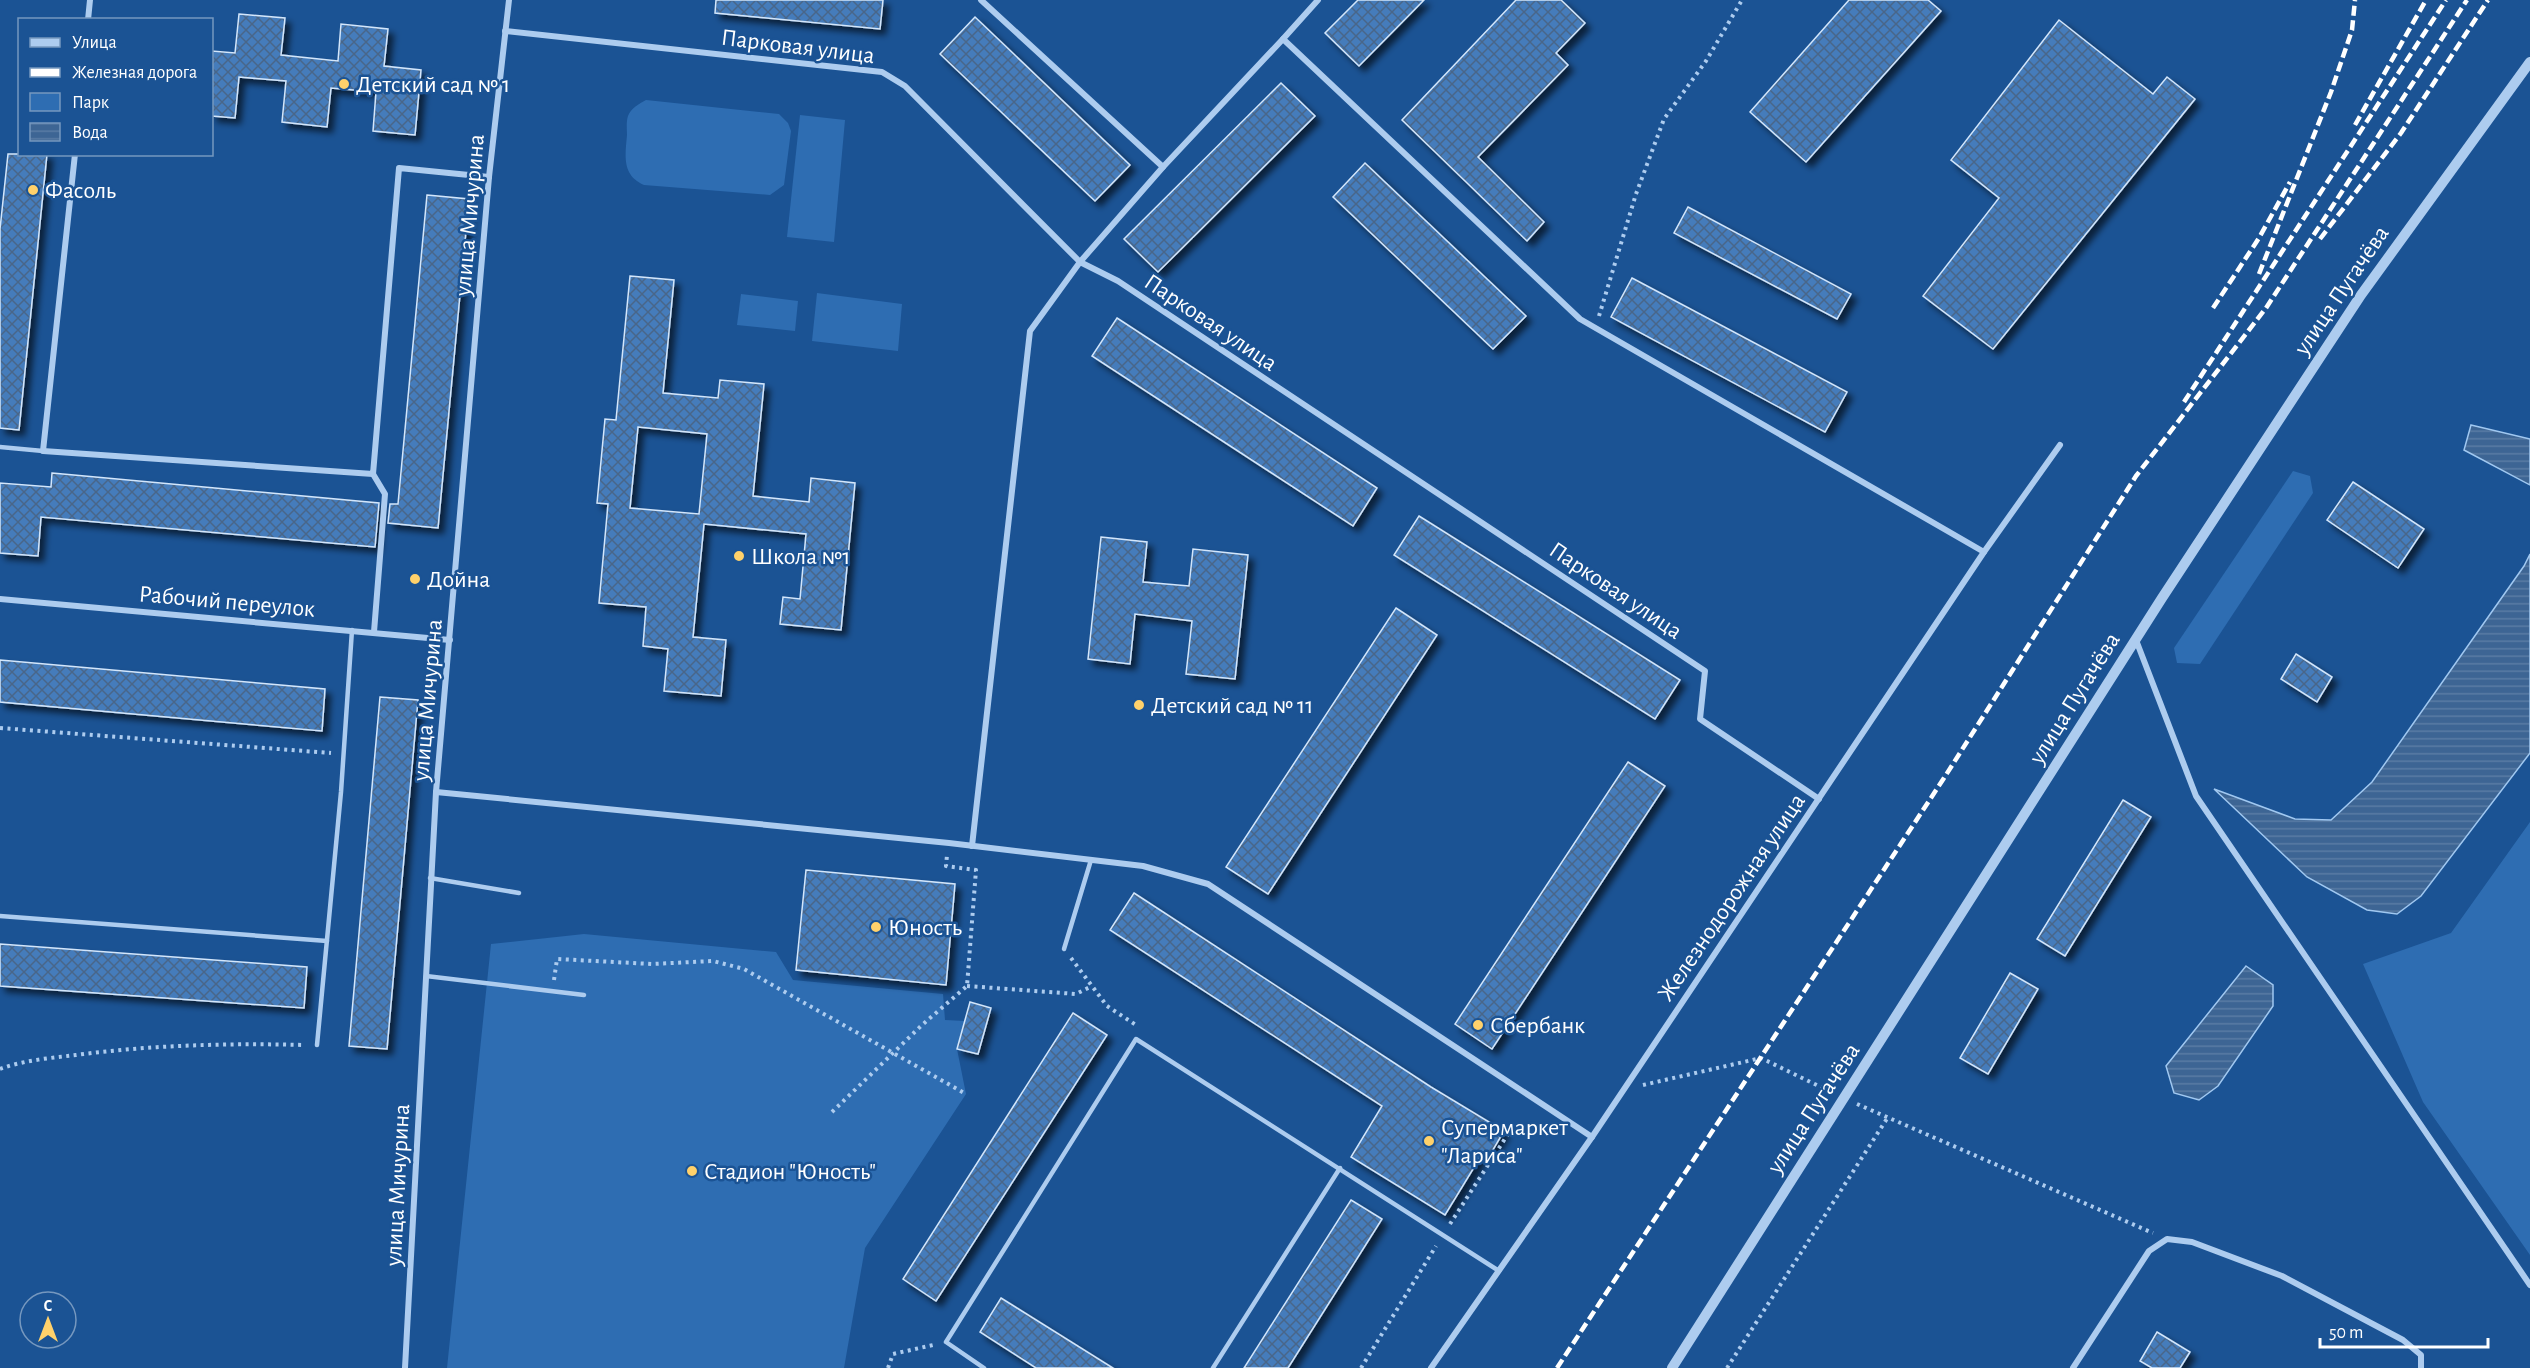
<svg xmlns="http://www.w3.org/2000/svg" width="2530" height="1368" font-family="'Alegreya Sans',sans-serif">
<defs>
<pattern id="water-rules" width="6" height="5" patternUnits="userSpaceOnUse" patternTransform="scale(1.5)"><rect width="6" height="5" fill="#3d6594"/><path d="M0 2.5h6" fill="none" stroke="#5a7ca4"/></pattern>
<pattern id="building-cross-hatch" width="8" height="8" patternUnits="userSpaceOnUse" patternTransform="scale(1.5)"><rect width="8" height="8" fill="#447cbb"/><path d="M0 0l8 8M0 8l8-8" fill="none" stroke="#486689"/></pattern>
<filter id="shadow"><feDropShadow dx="5.5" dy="5.5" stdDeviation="3" flood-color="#0009"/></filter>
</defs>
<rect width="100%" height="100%" fill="#1b5394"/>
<!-- green -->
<g fill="#2e6db2">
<path d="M 646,100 L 779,114 L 788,123 L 791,131 L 784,185 L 770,195 L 644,185 C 622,175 625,157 627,135 C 627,130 626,122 628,116 C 631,108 639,104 646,100 Z"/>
<polygon points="800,115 845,120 834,242 787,237"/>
<polygon points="817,293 902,304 898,351 812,341"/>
<polygon points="741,294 798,301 795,331 737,325"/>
<polygon points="2293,471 2310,476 2313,493 2200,664 2177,663 2174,648"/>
<polygon points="2530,822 2530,1255 2423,1102 2363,964 2451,933"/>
<polygon points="584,934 776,952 793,980 943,994 945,1020 965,1021 957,1049 966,1094 865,1248 844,1368 447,1368 491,944"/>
</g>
<!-- water -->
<g fill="url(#water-rules)" stroke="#a0c8f1" stroke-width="1.5">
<polygon points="2471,425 2530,439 2530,485 2464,450"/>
<polygon points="2530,554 2530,753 2421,896 2397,914 2367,910 2307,877 2214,789 2295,819 2331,820 2372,782 2524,566"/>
<polygon points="2246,966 2273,985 2273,1006 2218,1086 2199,1100 2174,1093 2166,1066"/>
</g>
<!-- building -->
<g fill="url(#building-cross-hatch)" stroke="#d3e6fb" stroke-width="1.5" fill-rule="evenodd" filter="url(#shadow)">
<polygon points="716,0 883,0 880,29 715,13"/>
<polygon points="1358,0 1424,0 1359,66 1325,33"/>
<polygon points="1516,0 1561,0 1585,23 1556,53 1568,65 1478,157 1544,222 1527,241 1402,120"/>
<polygon points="1849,0 1928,0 1941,11 1806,162 1750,112"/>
<polygon points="239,14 285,18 281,55 338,61 341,24 388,29 384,66 421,70 415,135 373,131 376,92 331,88 327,127 282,122 286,81 239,77 235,118 212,116 212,51 235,53"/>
<polygon points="975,17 1130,165 1095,201 940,54"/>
<polygon points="2059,20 2153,94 2167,77 2195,99 1993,349 1923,296 1999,198 1951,160"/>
<polygon points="1281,83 1315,116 1158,272 1124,239"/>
<polygon points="8,154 47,154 19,430 0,428 0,229"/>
<polygon points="1365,163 1526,316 1493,349 1333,197"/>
<polygon points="427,195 469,199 438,528 388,523 390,504 398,504"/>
<polygon points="1688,207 1851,294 1837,319 1674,233"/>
<path d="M 630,276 L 674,280 L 663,393 L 718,398 L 720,380 L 764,384 L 753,496 L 809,502 L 811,478 L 855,483 L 841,630 L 780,624 L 783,597 L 800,599 L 806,534 L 704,524 L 693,637 L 726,640 L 721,696 L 664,691 L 668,649 L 643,646 L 646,607 L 599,603 L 608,504 L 597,503 L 605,419 L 616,420 ZM 638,427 L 707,434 L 699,514 L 630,508 Z"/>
<polygon points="1632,278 1847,392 1825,432 1611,317"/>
<polygon points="1117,318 1377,488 1353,526 1092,356"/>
<polygon points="52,473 379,503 375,547 41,517 38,556 0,553 0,483 51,487"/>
<polygon points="2353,482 2424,529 2398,568 2327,520"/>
<polygon points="1419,516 1680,680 1655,719 1394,555"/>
<polygon points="1101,537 1147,542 1143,582 1189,586 1193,549 1248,555 1235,679 1186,674 1192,621 1135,614 1130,664 1088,659"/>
<polygon points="1396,608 1437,635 1268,894 1226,867"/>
<polygon points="2296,654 2332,677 2317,702 2281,679"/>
<polygon points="0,660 325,689 322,731 0,702"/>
<polygon points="380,697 418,700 387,1049 349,1046"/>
<polygon points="1628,762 1665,786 1492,1049 1455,1024"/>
<polygon points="2123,800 2151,817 2065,956 2037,939"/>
<polygon points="806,870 955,884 946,985 796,970"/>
<polygon points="1134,893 1431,1087 1504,1131 1490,1155 1484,1151 1445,1215 1351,1157 1382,1106 1110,930"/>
<polygon points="0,944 307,967 304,1008 0,986"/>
<polygon points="2010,973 2038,989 1988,1074 1960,1058"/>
<polygon points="970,1002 991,1008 978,1054 957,1049"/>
<polygon points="1073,1013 1107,1035 936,1301 903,1279"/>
<polygon points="1351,1200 1382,1219 1288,1368 1244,1368"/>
<polygon points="1001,1298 1113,1368 1036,1368 980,1332"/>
<polygon points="2157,1332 2190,1352 2180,1368 2152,1368 2140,1361"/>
</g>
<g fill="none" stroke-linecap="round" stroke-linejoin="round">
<!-- path -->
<g stroke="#adccef" stroke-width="4" stroke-dasharray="3 4.5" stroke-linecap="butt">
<polyline points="1599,316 1636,194 1664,119 1706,61 1742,0"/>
<polyline points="0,728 331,753"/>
<polyline points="1071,958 1107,1006 1136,1025"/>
<polyline points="554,980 557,959 652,964 713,961 744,969 966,1094"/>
<polyline points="967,986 1076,994 1092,986"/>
<path d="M 0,1069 C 24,1060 51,1058 76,1055 C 152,1045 228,1043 305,1045"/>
<polyline points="1643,1085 1761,1058 1831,1092"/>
<polyline points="1857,1104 2153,1233"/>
<polyline points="832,1112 922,1025 967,986 976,870 946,866 947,855"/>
<polyline points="1450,1224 1508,1134"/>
<polyline points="888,1368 893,1354 933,1345"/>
<polyline points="1361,1368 1436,1246"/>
<polyline points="1727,1368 1888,1117"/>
</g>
<!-- service -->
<g stroke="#adccef" stroke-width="4.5">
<polyline points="0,447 43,451"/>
<polyline points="430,878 519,893"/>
<polyline points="0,916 327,941"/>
<polyline points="1064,949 1091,860"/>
<polyline points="426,976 584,995"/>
<polyline points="317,1045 341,792 352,630"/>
<polyline points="984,1368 946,1342 1136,1039 1499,1271"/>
<polyline points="1213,1368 1340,1168"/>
</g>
<!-- minor -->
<g stroke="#adccef" stroke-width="6">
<polyline points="981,0 1163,167"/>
<polyline points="1318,0 1283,39 1580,319 1984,552"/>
<polyline points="88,20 90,0"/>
<polyline points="505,31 882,72 905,86 1080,262 1118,281 1705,671 1700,719 1819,799"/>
<polyline points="75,154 43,451 373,474 399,168 489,177"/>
<polyline points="373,474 385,494 374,632"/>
<polyline points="0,599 450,640"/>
<polyline points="2136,640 2196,796 2530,1285"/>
<polyline points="436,792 949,843 1143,866 1208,884 1592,1137"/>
<polyline points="972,846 1030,331 1080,262 1163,167 1283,39"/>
<polyline points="405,1368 436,792 489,177 509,0"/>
<polyline points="1431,1368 1592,1137 1984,552 2060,445"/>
<polyline points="2073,1368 2149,1251 2167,1239 2192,1242 2282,1276 2403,1340 2421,1355 2421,1368"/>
</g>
<!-- tertiary -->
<polyline stroke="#adccef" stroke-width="10" points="1672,1368 2162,598 2361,295 2530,62"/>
<!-- rail -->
<g stroke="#fff" stroke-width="4.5" stroke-dasharray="10 4.5" stroke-linecap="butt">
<polyline points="2355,125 2426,0"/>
<polyline points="2320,239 2401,133 2488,0"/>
<polyline points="2259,274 2331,92 2352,30 2355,0"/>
<polyline points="2213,308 2259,238 2290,182"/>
<polyline points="2184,402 2446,0"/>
<polyline points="1557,1368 1944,778 2136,476 2266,308 2467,0"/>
</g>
</g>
<!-- markers -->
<g fill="#ffd16b" stroke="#1b5394" stroke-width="2">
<circle cx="344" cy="84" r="6"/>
<circle cx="33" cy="190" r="6"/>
<circle cx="739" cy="556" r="6"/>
<circle cx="415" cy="579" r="6"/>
<circle cx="1139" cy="705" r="6"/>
<circle cx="876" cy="927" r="6"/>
<circle cx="1478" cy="1025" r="6"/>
<circle cx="1429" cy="1141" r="6"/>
<circle cx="692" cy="1171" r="6"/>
</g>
<g text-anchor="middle" stroke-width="5" stroke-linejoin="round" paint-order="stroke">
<!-- street labels -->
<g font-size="24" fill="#fff" stroke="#1b5394">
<text transform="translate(798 46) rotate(7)" y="8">Парковая улица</text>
<text transform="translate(469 215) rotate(-85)" y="8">улица Мичурина</text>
<text transform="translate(2341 290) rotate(-56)" y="8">улица Пугачёва</text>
<text transform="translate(1211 322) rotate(34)" y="8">Парковая улица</text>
<text transform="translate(1616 590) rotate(34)" y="8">Парковая улица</text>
<text transform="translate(227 601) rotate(5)" y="8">Рабочий переулок</text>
<text transform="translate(2074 698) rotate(-58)" y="8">улица Пугачёва</text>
<text transform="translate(427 700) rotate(-85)" y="8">улица Мичурина</text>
<text transform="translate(1731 897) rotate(-56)" y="8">Железнодорожная улица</text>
<text transform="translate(1813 1108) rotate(-57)" y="8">улица Пугачёва</text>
<text transform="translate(397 1185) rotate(-87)" y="8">улица Мичурина</text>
</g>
<!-- poi labels -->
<g font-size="24" fill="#fff" stroke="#1b5394" text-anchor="start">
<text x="356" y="92">Детский сад № 1</text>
<text x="45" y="198">Фасоль</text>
<text x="751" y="564">Школа №1</text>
<text x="427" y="587">Дойна</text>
<text x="1151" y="713">Детский сад № 11</text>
<text x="888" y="935">Юность</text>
<text x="1490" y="1033">Сбербанк</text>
<text x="1441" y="1135">Супермаркет<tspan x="1441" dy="28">"Лариса"</tspan></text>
<text x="704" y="1179">Стадион "Юность"</text>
</g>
</g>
<!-- legend -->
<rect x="18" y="18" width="195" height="138" fill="#1b5394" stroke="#7698bf" stroke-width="1.5"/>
<rect x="30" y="38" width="30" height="9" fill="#adccef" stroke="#7698bf" stroke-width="1.5"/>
<text x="72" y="48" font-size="18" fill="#ffffff">Улица</text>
<rect x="30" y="68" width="30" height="9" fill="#ffffff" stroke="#7698bf" stroke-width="1.5"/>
<text x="72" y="78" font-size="18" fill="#ffffff">Железная дорога</text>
<rect x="30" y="93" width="30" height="18" fill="#2e6db2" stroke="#7698bf" stroke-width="1.5"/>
<text x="72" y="108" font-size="18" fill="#ffffff">Парк</text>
<rect x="30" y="123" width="30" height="18" fill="url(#water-rules)" stroke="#7698bf" stroke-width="1.5"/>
<text x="72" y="138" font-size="18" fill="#ffffff">Вода</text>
<!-- north arrow -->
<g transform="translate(48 1320)"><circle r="28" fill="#1b5394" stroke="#7698bf" stroke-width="1.5"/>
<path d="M0-4.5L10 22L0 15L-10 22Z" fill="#ffd16b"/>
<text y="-9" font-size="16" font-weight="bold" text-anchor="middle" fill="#ffffff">С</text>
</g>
<!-- scale -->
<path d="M2320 1338v9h168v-9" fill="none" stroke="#ffffff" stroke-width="3"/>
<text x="2329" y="1338" font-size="18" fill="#ffffff" stroke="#1b5394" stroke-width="4.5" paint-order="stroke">50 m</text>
</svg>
